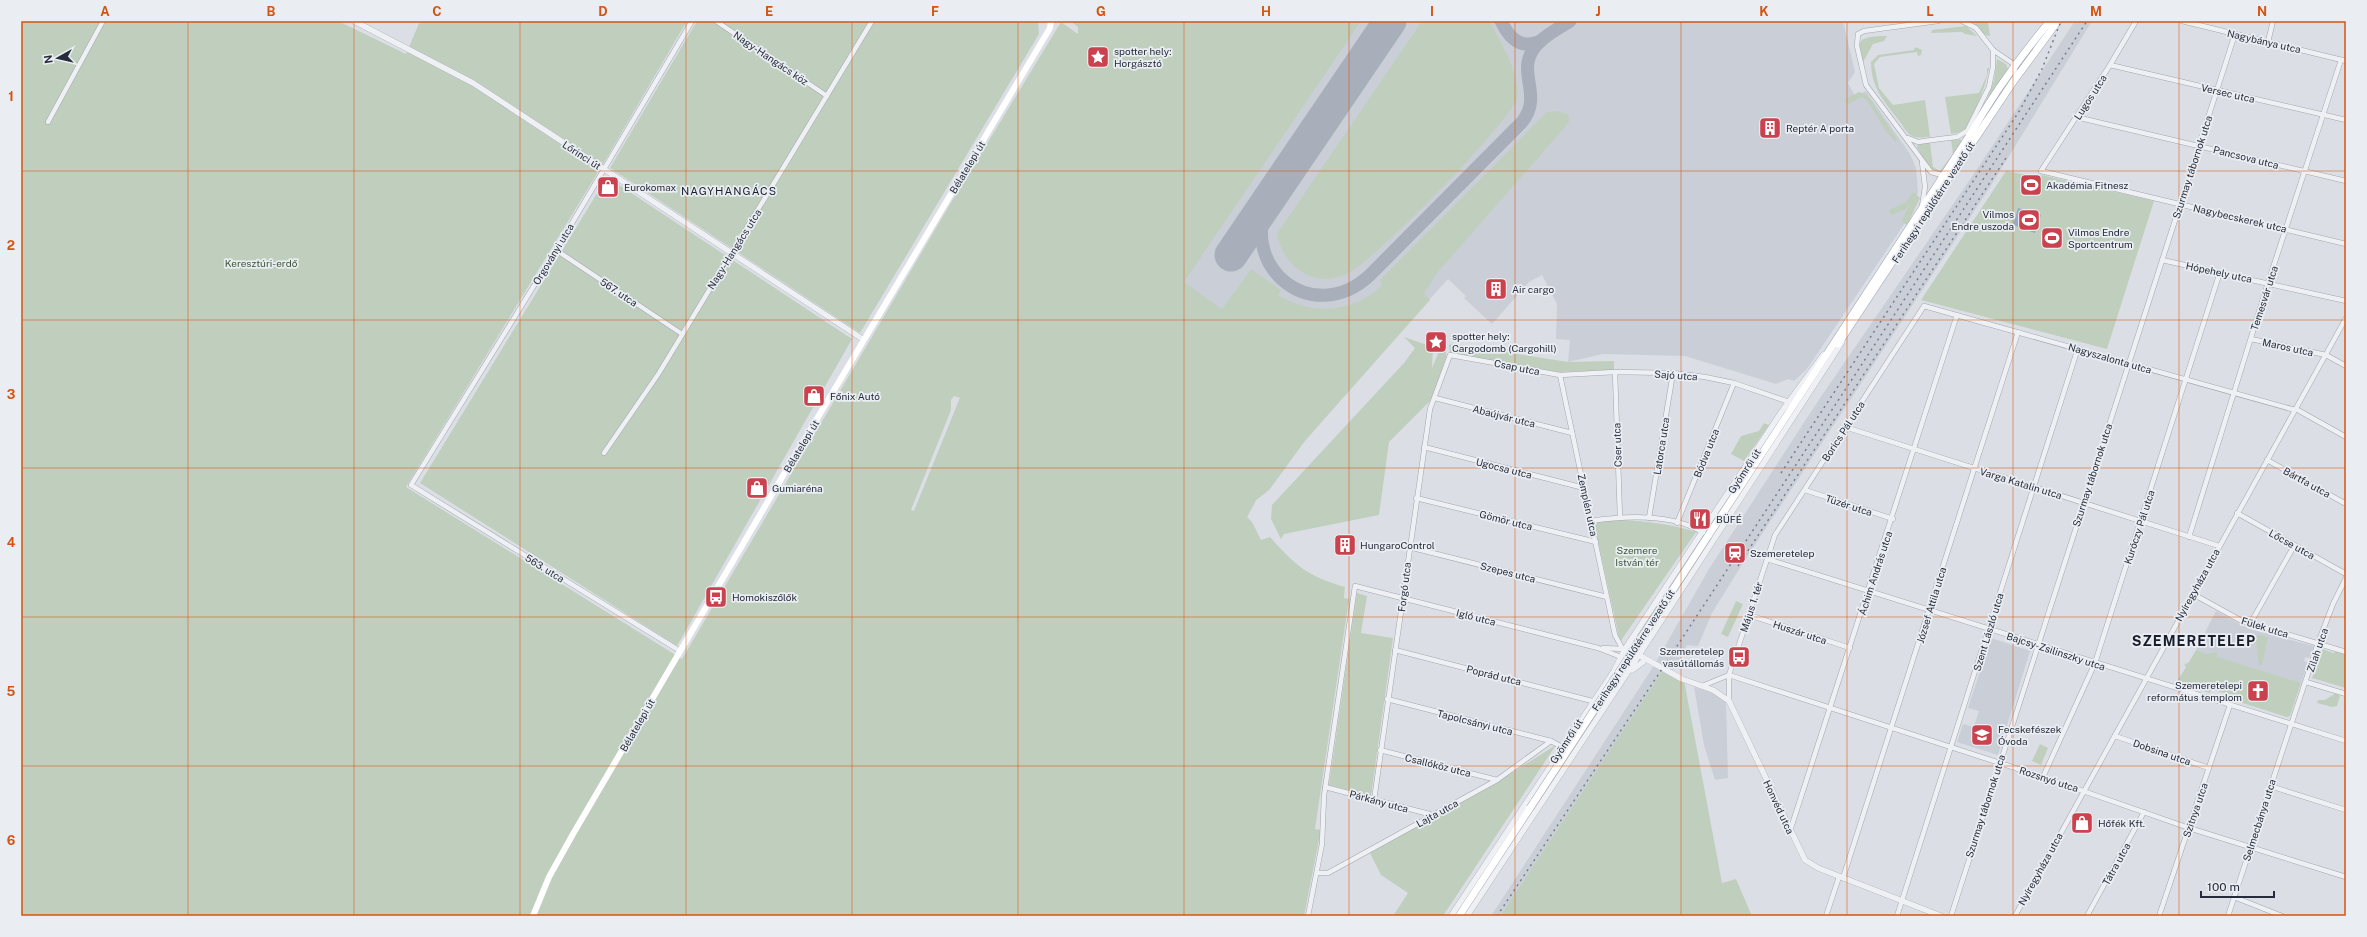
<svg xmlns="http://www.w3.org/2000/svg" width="2367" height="937" font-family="'Public Sans',sans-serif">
<rect width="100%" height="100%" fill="#dbdfe5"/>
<!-- built -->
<g fill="#caced7">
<polygon points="1125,21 1843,21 1855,72 1848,83 1855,96 1866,91 1910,154 1916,168 1918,192 1913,211 1807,369 1794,381 1788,379 1776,384 1685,356 1603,354 1568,362 1570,340 1556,339 1557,304 1542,275 1529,282 1492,324 1464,298 1466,296 1448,279 1347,391 1304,442 1269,490 1256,500 1172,662 914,511 960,398"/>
<polygon points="2075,21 2092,21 1990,187 1743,563 1712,613 1698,646 1687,645 1671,674 1663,670 1500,916 1491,916 1653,667 1709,569 1816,404 1971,178"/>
<polygon points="2216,611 2249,629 2314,646 2309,658 2305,657 2304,661 2308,663 2301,683 2246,668 2196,650"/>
<polygon points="1991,638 2030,651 1998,755 1957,742 1963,724 1974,727 1979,711 1968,708"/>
<polygon points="1694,687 1718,695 1726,701 1728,778 1715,780 1704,745"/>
</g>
<!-- green -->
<g fill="#c0cfbd" fill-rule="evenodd">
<path d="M 21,21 L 338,21 L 406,54 L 420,21 L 687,21 L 606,159 L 406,487 L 682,659 L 949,206 L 1061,22 L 1078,34 L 1078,27 L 1070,21 L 1361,21 L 1184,282 L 1222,309 L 1251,269 L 1281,290 L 1278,295 C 1313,316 1351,313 1382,286 L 1380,280 L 1547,112 L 1555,111 L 1567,114 L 1570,119 L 1566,126 L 1437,273 L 1424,294 L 1430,300 L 1304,442 L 1269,490 L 1256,500 L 1247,517 L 1252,522 L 1261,540 L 1270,537 C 1295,565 1307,576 1345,587 L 1344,598 L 1349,599 L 1315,829 L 1321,830 L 1304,916 L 21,916 ZM 954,396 L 960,398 L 914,511 L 911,510 L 951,410 L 951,400 Z"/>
<polygon points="697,21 1038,21 1039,34 860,333 610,168"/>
<path d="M 1422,21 L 1490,21 C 1501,45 1521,73 1517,100 C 1502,129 1372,265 1344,275 C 1313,288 1283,266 1277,234 Z"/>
<polygon points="1972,21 1988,22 1990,36 1985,35"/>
<polygon points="1966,26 1977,36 1965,34 1962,32 1931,33 1932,30"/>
<path d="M 1880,36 L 1887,36 L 1884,41 L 1873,44 L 1863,62 C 1857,41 1857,38 1880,36 Z"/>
<path d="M 1915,47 L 1922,50 L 1921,55 L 1918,56 L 1917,52 L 1880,57 L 1874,64 L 1879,88 L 1893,105 L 1925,100 L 1930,137 C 1924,137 1917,139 1912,136 C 1907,134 1903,126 1900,122 C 1885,102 1871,89 1871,62 L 1878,55 L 1914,50 Z"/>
<polygon points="1997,59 2006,64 2008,69 1985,104 1994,81"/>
<path d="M 1987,68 L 1989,68 C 1988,78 1974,118 1967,127 C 1963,132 1957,133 1951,134 L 1945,97 L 1979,93 L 1987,75 Z"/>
<polygon points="1859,92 1865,94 1870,99 1897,139 1896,142 1885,130 1867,100 1861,97 1847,105 1845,99"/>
<path d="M 1960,139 L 1963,143 L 1942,172 C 1929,173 1923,157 1917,147 L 1919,144 L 1930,142 L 1933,167 L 1940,171 L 1953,154 L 1951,140 Z"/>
<polygon points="2006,171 2038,177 2042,175 2154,201 2107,349 1921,300"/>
<polygon points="607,177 852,339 677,646 420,483"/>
<polygon points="1913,192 1920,198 1907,225 1902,222 1902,220 1910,204 1904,210 1891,215 1889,210 1906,202"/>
<polygon points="1404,337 1433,347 1432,368 1442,344 1446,351 1446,357 1433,398 1389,442 1379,515 1284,534 1281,539 1271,519 1272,505 1404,363 1415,348"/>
<polygon points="1454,344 1568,362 1614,361 1614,370 1559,372 1450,353 1449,345"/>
<polygon points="1764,423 1769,425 1744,461 1731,454 1741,436 1759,431"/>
<path d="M 1621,520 C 1647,521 1671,524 1696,532 L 1620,642 L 1594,522 Z"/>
<polygon points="1357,593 1367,596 1361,633 1393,638 1371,796 1329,785"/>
<polygon points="1736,601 1743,604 1728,637 1721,634"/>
<path d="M 2258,634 L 2268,637 L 2262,665 L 2259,665 C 2257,656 2259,649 2255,640 Z"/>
<polygon points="2322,649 2334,653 2337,650 2346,653 2346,688 2312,678"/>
<polygon points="2196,650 2207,654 2217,652 2217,657 2301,683 2290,716 2287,717 2236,701 2237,697 2211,689 2210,693 2176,683 2186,667 2184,665 2189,662"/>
<polygon points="1663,670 1684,680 1722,883 1736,879 1752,916 1500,916"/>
<polygon points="2336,693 2340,696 2337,706 2332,707 2317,703 2318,700 2325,700"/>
<polygon points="2040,744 2048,748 2041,765 2032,761"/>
<polygon points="1556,745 1443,916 1393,916 1408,893 1381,875 1370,853 1489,787"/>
</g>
<!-- water -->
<polygon fill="#97aac5" points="2018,208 2041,215 2035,233 2013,225"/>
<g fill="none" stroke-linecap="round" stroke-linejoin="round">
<!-- taxiway -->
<g stroke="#a8aeba" stroke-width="13">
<path d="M 1501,21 C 1509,38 1521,50 1541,41"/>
<path d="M 1271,195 C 1234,266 1312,329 1370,275 L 1522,122 C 1544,95 1515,72 1535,47 C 1543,36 1558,29 1570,21"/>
</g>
<!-- runway -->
<polyline stroke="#a8aeba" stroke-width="33" points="1231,255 1390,21"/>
<!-- minor casing -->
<g stroke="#a1a6af" stroke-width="5.5">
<g id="minor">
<polyline points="716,21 827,96"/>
<polyline points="1938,21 1864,31 1858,34 1857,46 1866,85 1931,172 1945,176"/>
<polyline points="1962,21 1976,28 1993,50 2015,65 2015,77"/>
<polyline points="2136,21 2110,65 2041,171 2346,244"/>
<polyline points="2182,21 2346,61"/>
<polyline points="2268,42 2273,21"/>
<polyline points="2110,65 2346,120"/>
<polyline points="2076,117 2346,181"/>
<polyline points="48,122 103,21"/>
<polyline points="1908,138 1918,142 1940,139 1957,137 1967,131 1989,87 1993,67 1993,50"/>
<polyline points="1922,206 1925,187 1922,162"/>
<polyline points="556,250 682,334"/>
<polyline points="2162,260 2346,301"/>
<polyline points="2251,339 2326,355 2346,366"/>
<polyline points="1615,372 1620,518"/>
<polyline points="1560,375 1615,635 1622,648"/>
<polyline points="1435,398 1572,433"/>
<polyline points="2296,409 2346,437"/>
<polyline points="1845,427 2219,546"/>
<polyline points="1424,447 1584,488"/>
<polyline points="604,453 659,373 872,21"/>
<polyline points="2267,460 2346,504"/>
<polyline points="1805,490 1893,519"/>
<polyline points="1416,498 1596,542"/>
<polyline points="2237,513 2346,574"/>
<polyline points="1649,518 1673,373"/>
<path d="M 1591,521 C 1624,516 1674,513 1703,533"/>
<polyline points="1677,523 1734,383"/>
<polyline points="2189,537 2268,283 2341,60"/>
<polyline points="1409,547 1607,597"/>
<polyline points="1767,559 2346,741"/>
<polyline points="2193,594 2240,620 2346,652"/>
<polyline points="1749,615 1850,648"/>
<polyline points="2250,624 2294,546"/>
<polyline points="1603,648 1623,649"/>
<polyline points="1395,650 1592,701"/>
<polyline points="680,651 411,485 556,250 692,21"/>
<polyline points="1729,675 2043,777 2189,828 2346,877"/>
<polyline points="2306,682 2346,694"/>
<polyline points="1702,686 1729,675"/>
<polyline points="1387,699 1551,741 1562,747"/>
<polyline points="1729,701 1729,675 1775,535 1924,306 2295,410"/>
<polyline points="2115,736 2209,768"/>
<polyline points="1380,750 1497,780"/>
<polyline points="2043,777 2095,663 2220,272"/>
<polyline points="2270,786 2346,810"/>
<polyline points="1325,787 1433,815"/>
<polyline points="1374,800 1430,409 1450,355 1560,375 1615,372 1673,373 1705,377 1734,383 1789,402"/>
<polyline points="1790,831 1957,315"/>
<polyline points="1317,873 1328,873 1497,780 1551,741"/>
<polyline points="1843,878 2018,332"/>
<polyline points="2234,897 2282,916"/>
<polyline points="1308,916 1322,844 1324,796 1355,586 1598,648 1621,657"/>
<polyline points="1826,916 1839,877"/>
<polyline points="1897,916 2078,348"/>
<polyline points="1951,916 2235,34"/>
<polyline points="2015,916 2346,318"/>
<polyline points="2087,916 2144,812"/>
<polyline points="2159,916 2230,705"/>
<polyline points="2228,916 2318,643 2333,604 2346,578"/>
</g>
</g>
<!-- tertiary casing -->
<g stroke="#a1a6af" stroke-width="6">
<g id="tertiary">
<polyline points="354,21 473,83 864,340"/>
<polyline points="1637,654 1682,679 1713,690 1729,701 1805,860 1818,868 1941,916"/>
<polyline points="1632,670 1643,662"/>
<polyline points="1451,916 1614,671 1625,649 1782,411 1823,355"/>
<polyline points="1467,916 1639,655 1842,342"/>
</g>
</g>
<!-- primary casing -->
<g stroke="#9ba2b1" stroke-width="8">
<g id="primary">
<polyline points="1924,215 2013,82 2058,21"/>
<polyline points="1838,344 1912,232"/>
<path d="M 1708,536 L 1970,135 C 1993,94 2020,57 2050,21"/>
<polyline points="1459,916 1530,808"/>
</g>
</g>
<!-- minor -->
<use href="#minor" stroke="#eef0f4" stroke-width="4.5"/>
<!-- tertiary -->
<use href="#tertiary" stroke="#eef0f4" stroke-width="5.5"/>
<!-- secondary -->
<polyline stroke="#fff" stroke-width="6" points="533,916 549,877 573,834 781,479 1050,28 1051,21"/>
<!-- primary -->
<use href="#primary" stroke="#fff" stroke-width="7"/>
<!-- rail -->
<g stroke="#767d8e" stroke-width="1.5" stroke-dasharray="2 4" stroke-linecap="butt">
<polyline points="1781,473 2020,110 2042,69 2061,21"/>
<polyline points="1738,566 2008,155"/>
<polyline points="1497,916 1662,669 2087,21"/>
</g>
<!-- primary-bridge casing -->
<g stroke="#9ba2b1" stroke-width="8" stroke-linecap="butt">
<polyline id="primary-bridge" points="1530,808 1708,536"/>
</g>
<!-- primary-bridge -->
<use href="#primary-bridge" stroke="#fff" stroke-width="7"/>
</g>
<!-- grid -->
<path fill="none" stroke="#d55411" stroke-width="1" stroke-opacity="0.55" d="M 188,21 L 188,916M 354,21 L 354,916M 520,21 L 520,916M 686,21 L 686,916M 852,21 L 852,916M 1018,21 L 1018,916M 1184,21 L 1184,916M 1349,21 L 1349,916M 1515,21 L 1515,916M 1681,21 L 1681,916M 1847,21 L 1847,916M 2013,21 L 2013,916M 2179,21 L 2179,916M 21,171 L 2346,171M 21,320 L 2346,320M 21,468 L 2346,468M 21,617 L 2346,617M 21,766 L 2346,766"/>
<!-- icons -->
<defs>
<g id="sight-square" transform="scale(1.15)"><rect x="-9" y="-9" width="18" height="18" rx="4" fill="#c9424d" stroke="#eaeef3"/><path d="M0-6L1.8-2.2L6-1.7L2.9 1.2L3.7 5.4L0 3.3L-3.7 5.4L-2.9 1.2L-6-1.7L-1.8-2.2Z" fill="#fff"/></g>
<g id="building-square" transform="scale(1.15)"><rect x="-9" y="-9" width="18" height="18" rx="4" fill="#c9424d" stroke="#eaeef3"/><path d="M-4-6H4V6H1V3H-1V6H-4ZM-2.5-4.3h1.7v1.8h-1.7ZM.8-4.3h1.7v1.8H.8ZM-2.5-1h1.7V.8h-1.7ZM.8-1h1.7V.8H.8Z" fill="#fff"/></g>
<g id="stadium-square" transform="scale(1.15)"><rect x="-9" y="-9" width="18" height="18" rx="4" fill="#c9424d" stroke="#eaeef3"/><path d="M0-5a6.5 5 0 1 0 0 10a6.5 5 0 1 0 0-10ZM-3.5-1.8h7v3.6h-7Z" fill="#fff"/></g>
<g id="shop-square" transform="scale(1.15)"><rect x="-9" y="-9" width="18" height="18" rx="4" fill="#c9424d" stroke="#eaeef3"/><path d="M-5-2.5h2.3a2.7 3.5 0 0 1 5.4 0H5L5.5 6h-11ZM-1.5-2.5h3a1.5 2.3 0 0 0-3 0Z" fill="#fff"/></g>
<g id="restaurant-square" transform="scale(1.15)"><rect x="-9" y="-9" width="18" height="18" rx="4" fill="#c9424d" stroke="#eaeef3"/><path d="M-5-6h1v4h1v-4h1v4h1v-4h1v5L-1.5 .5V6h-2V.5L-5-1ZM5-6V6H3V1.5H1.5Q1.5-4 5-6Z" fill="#fff"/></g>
<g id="station-square" transform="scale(1.15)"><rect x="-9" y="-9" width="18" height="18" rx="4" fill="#c9424d" stroke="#eaeef3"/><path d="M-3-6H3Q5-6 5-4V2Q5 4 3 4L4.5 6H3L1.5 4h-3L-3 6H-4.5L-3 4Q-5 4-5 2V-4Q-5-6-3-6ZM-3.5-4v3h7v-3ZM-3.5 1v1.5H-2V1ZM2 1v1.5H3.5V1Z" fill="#fff"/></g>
<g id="bus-square" transform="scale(1.15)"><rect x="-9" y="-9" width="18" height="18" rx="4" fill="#c9424d" stroke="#eaeef3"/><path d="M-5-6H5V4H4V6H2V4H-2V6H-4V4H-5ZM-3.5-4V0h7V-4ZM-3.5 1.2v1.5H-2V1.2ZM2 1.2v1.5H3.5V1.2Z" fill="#fff"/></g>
<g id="church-square" transform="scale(1.15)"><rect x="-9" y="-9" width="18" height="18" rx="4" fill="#c9424d" stroke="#eaeef3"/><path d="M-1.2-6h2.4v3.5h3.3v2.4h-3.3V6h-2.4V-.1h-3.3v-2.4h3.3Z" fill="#fff"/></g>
<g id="school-square" transform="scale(1.15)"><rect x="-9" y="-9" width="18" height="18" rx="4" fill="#c9424d" stroke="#eaeef3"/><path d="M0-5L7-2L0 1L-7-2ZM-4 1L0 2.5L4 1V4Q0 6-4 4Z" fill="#fff"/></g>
</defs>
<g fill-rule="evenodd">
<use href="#sight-square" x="1098" y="57"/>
<use href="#building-square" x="1770" y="128"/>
<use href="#stadium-square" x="2031" y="185"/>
<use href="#shop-square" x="608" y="187"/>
<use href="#stadium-square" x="2029" y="220"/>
<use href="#stadium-square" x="2052" y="238"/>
<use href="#building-square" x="1496" y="289"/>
<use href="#sight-square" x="1436" y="342"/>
<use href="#shop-square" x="814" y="396"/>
<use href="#shop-square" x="757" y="488"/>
<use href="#restaurant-square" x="1700" y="519"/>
<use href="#building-square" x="1345" y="545"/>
<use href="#station-square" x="1735" y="553"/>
<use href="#bus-square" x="716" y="597"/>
<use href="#bus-square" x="1739" y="657"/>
<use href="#church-square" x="2258" y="691"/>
<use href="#school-square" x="1982" y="735"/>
<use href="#shop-square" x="2082" y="823"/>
</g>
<g text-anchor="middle" stroke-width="3.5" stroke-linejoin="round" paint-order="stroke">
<!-- street labels -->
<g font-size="10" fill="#262c3b" stroke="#eaeef3">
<text transform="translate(2264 41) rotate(13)" y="4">Nagybánya utca</text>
<text transform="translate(771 58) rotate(34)" y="4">Nagy-Hangács köz</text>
<text transform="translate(2228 93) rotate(13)" y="4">Versec utca</text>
<text transform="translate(2090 97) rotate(-57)" y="4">Lugos utca</text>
<text transform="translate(582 155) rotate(33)" y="4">Lőrinci út</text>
<text transform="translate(2246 157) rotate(14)" y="4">Pancsova utca</text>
<text transform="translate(967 167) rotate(-59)" y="4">Bélatelepi út</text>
<text transform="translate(2192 167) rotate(-72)" y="4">Szurmay tábornok utca</text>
<text transform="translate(1933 202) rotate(-57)" y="4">Ferihegyi repülőtérre vezető út</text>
<text transform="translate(2240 218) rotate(13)" y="4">Nagybecskerek utca</text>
<text transform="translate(734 249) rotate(-58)" y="4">Nagy-Hangács utca</text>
<text transform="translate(553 254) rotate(-59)" y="4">Orgoványi utca</text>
<text transform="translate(2219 272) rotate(12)" y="4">Hópehely utca</text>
<text transform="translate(619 292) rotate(34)" y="4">567. utca</text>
<text transform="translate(2264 298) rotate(-72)" y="4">Temesvár utca</text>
<text transform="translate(2288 347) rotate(12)" y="4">Maros utca</text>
<text transform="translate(2110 358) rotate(16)" y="4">Nagyszalonta utca</text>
<text transform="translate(1517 367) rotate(11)" y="4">Csap utca</text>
<text transform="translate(1676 375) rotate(4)" y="4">Sajó utca</text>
<text transform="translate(1504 416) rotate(14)" y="4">Abaújvár utca</text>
<text transform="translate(1843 431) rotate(-57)" y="4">Borics Pál utca</text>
<text transform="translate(1617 445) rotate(-92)" y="4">Cser utca</text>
<text transform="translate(801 446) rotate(-59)" y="4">Bélatelepi út</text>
<text transform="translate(1661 446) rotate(-81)" y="4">Latorca utca</text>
<text transform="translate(1706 453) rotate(-68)" y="4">Bódva utca</text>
<text transform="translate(1504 468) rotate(14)" y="4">Ugocsa utca</text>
<text transform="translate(1744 471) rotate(-57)" y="4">Gyömrői út</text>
<text transform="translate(2092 475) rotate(-72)" y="4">Szurmay tábornok utca</text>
<text transform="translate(2307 482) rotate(29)" y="4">Bártfa utca</text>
<text transform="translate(2021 483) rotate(17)" y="4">Varga Katalin utca</text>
<text transform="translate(1588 505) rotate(78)" y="4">Zemplén utca</text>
<text transform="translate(1849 505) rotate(18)" y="4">Tüzér utca</text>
<text transform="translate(1506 520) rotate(14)" y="4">Gömör utca</text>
<text transform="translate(2139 527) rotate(-72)" y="4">Kuróczy Pál utca</text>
<text transform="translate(2292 544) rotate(29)" y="4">Lőcse utca</text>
<text transform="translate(545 568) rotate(32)" y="4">563. utca</text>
<text transform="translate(1508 572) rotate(14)" y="4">Szepes utca</text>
<text transform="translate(1875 573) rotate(-72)" y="4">Áchim András utca</text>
<text transform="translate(2197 585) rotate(-61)" y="4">Nyíregyháza utca</text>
<text transform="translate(1404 587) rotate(-83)" y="4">Forgó utca</text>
<text transform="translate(1931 605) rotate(-73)" y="4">József Attila utca</text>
<text transform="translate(1751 607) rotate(-72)" y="4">Május 1. tér</text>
<text transform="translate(1476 617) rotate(14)" y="4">Igló utca</text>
<text transform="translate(2265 627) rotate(17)" y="4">Fülek utca</text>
<text transform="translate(1800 632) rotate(18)" y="4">Huszár utca</text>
<text transform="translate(1988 632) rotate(-73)" y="4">Szent László utca</text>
<text transform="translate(1633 650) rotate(-57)" y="4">Ferihegyi repülőtérre vezető út</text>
<text transform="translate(2317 650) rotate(-71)" y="4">Zilah utca</text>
<text transform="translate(2056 651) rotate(18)" y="4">Bajcsy-Zsilinszky utca</text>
<text transform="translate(1494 675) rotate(14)" y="4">Poprád utca</text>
<text transform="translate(1475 722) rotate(14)" y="4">Tapolcsányi utca</text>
<text transform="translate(637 725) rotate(-60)" y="4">Bélatelepi út</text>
<text transform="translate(1566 741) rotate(-57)" y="4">Gyömrői út</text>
<text transform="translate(2162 752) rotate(19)" y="4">Dobsina utca</text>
<text transform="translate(1438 765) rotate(14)" y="4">Csallóköz utca</text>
<text transform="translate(2049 779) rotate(18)" y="4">Rozsnyó utca</text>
<text transform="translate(1379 801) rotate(15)" y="4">Párkány utca</text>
<text transform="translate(1985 806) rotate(-72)" y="4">Szurmay tábornok utca</text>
<text transform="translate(1779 807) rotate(65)" y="4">Honvéd utca</text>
<text transform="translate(2195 810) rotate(-71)" y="4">Szitnya utca</text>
<text transform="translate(1437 813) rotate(-29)" y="4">Lajta utca</text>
<text transform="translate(2259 820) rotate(-72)" y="4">Selmecbánya utca</text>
<text transform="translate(2116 864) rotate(-61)" y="4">Tátra utca</text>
<text transform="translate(2040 869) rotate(-61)" y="4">Nyíregyháza utca</text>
</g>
<!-- poi labels -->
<g font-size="10" fill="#262c3b" stroke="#eaeef3" text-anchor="start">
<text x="1114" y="55">spotter hely:<tspan x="1114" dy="12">Horgásztó</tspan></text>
<text x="1786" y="132">Reptér A porta</text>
<text x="2046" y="189">Akadémia Fitnesz</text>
<text x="624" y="191">Eurokomax</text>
<text x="2014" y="218" text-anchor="end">Vilmos<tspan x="2014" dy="12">Endre uszoda</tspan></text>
<text x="2068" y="236">Vilmos Endre<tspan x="2068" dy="12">Sportcentrum</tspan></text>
<text x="1512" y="293">Air cargo</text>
<text x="1452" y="340">spotter hely:<tspan x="1452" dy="12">Cargodomb (Cargohill)</tspan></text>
<text x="830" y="400">Főnix Autó</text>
<text x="772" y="492">Gumiaréna</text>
<text x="1716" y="523">BÜFÉ</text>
<text x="1360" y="549">HungaroControl</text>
<text x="1750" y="557">Szemeretelep</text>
<text x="732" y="601">Homokiszőlők</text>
<text x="1724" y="655" text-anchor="end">Szemeretelep<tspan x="1724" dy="12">vasútállomás</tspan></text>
<text x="2242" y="689" text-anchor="end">Szemeretelepi<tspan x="2242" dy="12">református templom</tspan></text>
<text x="1998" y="733">Fecskefészek<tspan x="1998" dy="12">Óvoda</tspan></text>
<text x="2098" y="827">Hőfék Kft.</text>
</g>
<!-- park labels -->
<g font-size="10" fill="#385634" stroke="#eaeef3">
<text x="261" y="267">Keresztúri-erdő</text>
<text x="1637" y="554">Szemere<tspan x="1637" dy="12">István tér</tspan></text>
</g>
<!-- neighbourhood labels -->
<g font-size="11" letter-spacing="1" fill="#181e2b" stroke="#eaeef3">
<text x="729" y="195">NAGYHANGÁCS</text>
</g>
<!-- district labels -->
<g font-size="14" font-weight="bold" letter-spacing="1" fill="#181e2b" stroke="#eaeef3">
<text x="2194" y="646">SZEMERETELEP</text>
</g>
</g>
<!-- border -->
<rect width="2367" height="937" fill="none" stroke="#eaeef3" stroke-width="44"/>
<!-- north arrow -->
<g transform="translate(58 58) rotate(262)" stroke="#eaeef3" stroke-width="3" paint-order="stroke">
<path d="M0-3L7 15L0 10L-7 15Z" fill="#262c3b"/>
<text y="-6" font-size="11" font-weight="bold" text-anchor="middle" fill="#262c3b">N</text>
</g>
<!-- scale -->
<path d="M2201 891v6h73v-6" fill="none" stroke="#262c3b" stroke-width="2"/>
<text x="2207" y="891" font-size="12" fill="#262c3b" stroke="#eaeef3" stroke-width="3" paint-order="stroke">100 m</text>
<rect x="22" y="22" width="2323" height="893" fill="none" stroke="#d55411" stroke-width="1.5"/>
<g font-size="13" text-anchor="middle" font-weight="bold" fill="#d55411">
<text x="105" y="16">A</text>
<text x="271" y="16">B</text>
<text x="437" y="16">C</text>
<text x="603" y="16">D</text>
<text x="769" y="16">E</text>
<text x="935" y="16">F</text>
<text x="1101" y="16">G</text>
<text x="1266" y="16">H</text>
<text x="1432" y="16">I</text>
<text x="1598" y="16">J</text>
<text x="1764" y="16">K</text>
<text x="1930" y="16">L</text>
<text x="2096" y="16">M</text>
<text x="2262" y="16">N</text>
<text x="11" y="101">1</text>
<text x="11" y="250">2</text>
<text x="11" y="399">3</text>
<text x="11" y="547">4</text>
<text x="11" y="696">5</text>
<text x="11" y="845">6</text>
</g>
</svg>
